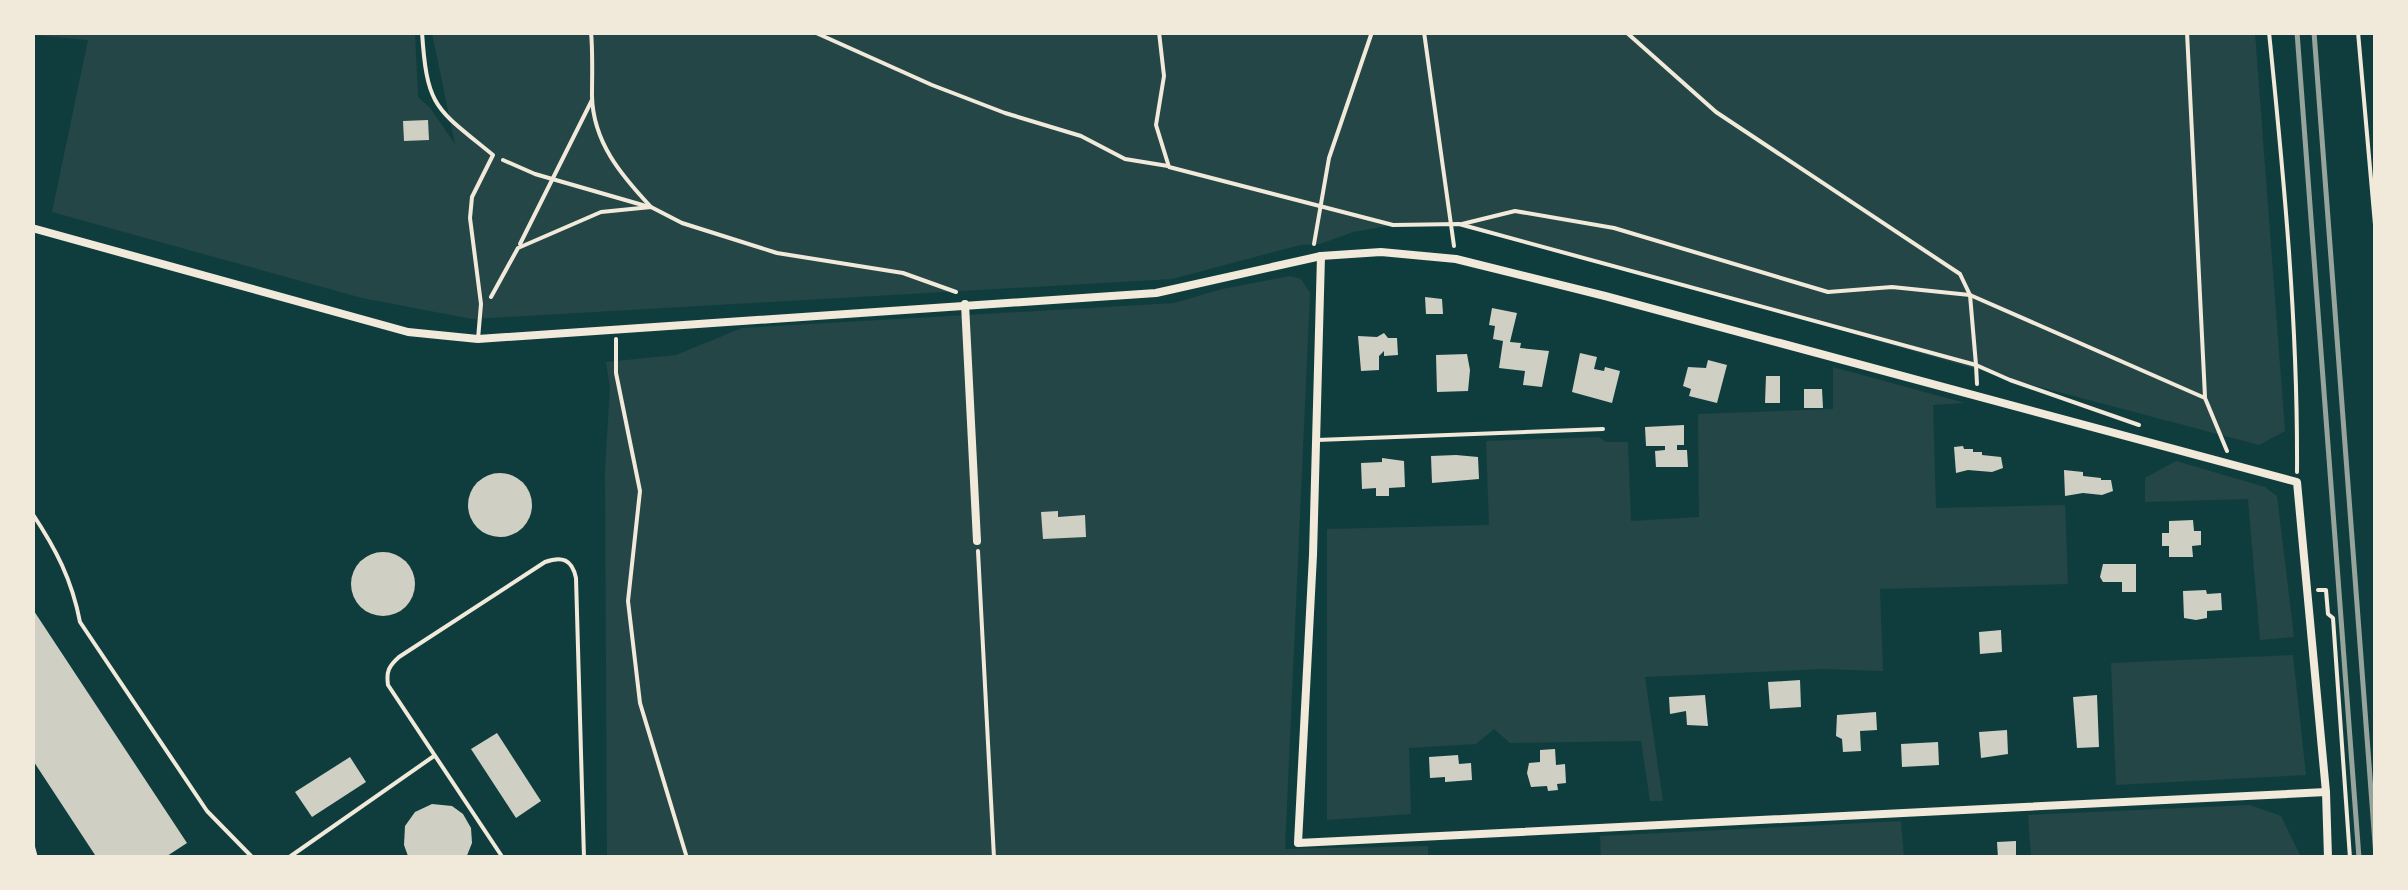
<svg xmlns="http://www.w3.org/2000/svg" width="2408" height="890" font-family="'Noto Serif',serif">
<rect width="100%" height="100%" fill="#0f3d3e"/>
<!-- green -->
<g fill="#244646">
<polygon points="32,33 415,33 418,97 430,108 455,144 432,33 2255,33 2285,431 2259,445 2021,382 1571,253 1459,224 1393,225 1353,232 1320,244 1300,245 1172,279 472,319 362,298 52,212 88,40 33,35"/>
<polygon points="1290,276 1301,279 1310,293 1285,849 1428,846 1428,857 607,857 605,471 610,387 606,362 676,355 742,328 1174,303 1222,289"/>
<polygon points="1833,367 1965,403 1933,405 1936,508 2065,505 2068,584 1880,589 1883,671 1823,669 1645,677 1663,801 1650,801 1641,741 1510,743 1494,729 1476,744 1409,748 1411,814 1327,820 1327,529 1489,525 1486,441 1599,437 1606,442 1628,442 1631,521 1699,517 1698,414 1833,409"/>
<polygon points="2176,461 2265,487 2277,496 2294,637 2260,640 2248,499 2145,502 2145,478"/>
<polygon points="2293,655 2306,775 2116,785 2111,663"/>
<polygon points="2250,805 2281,816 2301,857 2031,857 2028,815"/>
<polygon points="1901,821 1904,857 1601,857 1600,836"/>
</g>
<!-- building -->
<g fill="#cfcfc3">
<polygon points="428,120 429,140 404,141 403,121"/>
<polygon points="1425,297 1442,299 1443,314 1426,314"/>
<polygon points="1492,308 1517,313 1510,342 1521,343 1520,348 1549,351 1542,387 1523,385 1525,371 1499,368 1503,341 1493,339 1495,326 1489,325"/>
<polygon points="1384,333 1388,338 1397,338 1398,355 1384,356 1384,351 1379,356 1379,370 1361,371 1358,336 1377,337"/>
<polygon points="1580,353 1597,357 1594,369 1604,371 1605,367 1620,371 1612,403 1572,392"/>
<polygon points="1467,354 1470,370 1468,391 1437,392 1436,355"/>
<polygon points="1708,360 1727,365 1717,403 1689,396 1691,389 1683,386 1688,367 1706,368"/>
<polygon points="1766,376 1780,376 1780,403 1765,403"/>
<polygon points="1804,389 1822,389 1823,408 1804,408"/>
<polygon points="1684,425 1684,445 1677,445 1677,450 1687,450 1688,467 1656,467 1655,451 1665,450 1665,446 1646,446 1645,427"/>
<polygon points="1963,446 1964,449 1973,449 1973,452 1982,452 1982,455 2001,457 2003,468 1992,472 1968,470 1956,473 1954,447"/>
<polygon points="1456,455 1478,457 1479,479 1432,483 1431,456"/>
<polygon points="1382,458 1404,461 1405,487 1389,488 1389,496 1376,496 1376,488 1362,489 1361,463 1382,462"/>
<polygon points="2064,470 2083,472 2083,476 2101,478 2101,480 2111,480 2113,491 2102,495 2083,493 2065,496"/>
<circle cx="500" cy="505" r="32"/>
<polygon points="1058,511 1058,517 1085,515 1086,537 1043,539 1041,512"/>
<polygon points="2193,520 2194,531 2201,531 2201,545 2192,546 2193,557 2169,557 2169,546 2162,546 2162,533 2169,533 2169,521"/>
<circle cx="383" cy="584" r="32"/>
<polygon points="2103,564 2136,564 2136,592 2122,592 2122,582 2103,582 2100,577"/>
<polygon points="2206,590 2207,594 2221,593 2222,610 2207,611 2207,618 2196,620 2184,618 2183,591"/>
<polygon points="32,608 187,843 164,858 97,858 32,759"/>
<polygon points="2001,630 2002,652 1980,654 1979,632"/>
<polygon points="1800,680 1801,707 1770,709 1768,682"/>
<polygon points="1705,695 1708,726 1687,725 1686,711 1670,714 1669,697"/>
<polygon points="2097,695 2099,747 2077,748 2073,697"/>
<polygon points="1876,712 1877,730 1860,731 1861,751 1843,752 1842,739 1836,736 1837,715"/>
<polygon points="2007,730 2008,754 1981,758 1979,732"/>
<polygon points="497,733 541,801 516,818 471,749"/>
<polygon points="1938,742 1939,765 1902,767 1901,744"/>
<polygon points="1555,749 1556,765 1565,764 1566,783 1557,784 1558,790 1548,791 1547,786 1531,787 1527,773 1529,763 1540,762 1540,750"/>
<polygon points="1458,755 1459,764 1471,763 1472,780 1445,782 1445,777 1430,778 1429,757"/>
<polygon points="350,757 366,782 312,817 295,792"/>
<polygon points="432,804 452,806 463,814 471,828 472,843 466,858 408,856 404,845 405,826 415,812"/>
<polygon points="2016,841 2016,858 1998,858 1997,842"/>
</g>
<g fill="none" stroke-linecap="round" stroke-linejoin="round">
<!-- path -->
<g stroke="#f1e9da" stroke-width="4">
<path d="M 591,32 C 593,54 592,75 592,96 C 593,142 621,175 651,207"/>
<polyline points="814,32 932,85 1005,113 1081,136 1125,159 1168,166"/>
<polyline points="1159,32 1164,76 1156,125 1169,167 1393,225 1459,224 1976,365 1977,384"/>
<polyline points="1424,32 1454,246"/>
<polyline points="1626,32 1716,112 1960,274 1970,295 1976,365 2010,380 2139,425"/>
<polyline points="2187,32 2205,397"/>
<path d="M 2269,32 C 2284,179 2298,325 2297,472"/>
<polyline points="2358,32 2376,236"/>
<polyline points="503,160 535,174 646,206"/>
<polyline points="1462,224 1515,211 1614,228 1828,292 1892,287 1970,295 2205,398 2227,451"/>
<polyline points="520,244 592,100"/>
<polyline points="1314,244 1329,158 1372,32"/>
<polyline points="491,297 518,248 601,212 651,207 682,223 777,253 903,273 956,292"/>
<polyline points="616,339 616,373 640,491 628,601 640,703 687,858"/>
<polyline points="978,551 994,858"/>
<polyline points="2318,590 2326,590 2328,614 2333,618 2350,858"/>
</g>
<!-- service -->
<g stroke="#f1e9da" stroke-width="4">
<path d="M 422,32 C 427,109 436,108 493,155 L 472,197 L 470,218 L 481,304 L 478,339"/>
<polyline points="1317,440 1603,429"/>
<path d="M 32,513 C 56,549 72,580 80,622 L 207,811 L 253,858"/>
<polyline points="32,843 36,858"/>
<polyline points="288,858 434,756"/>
<path d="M 503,858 L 388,685 C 386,671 389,666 399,657 L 545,562 C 562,556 572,559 576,578 L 584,858"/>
</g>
<!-- minor -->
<g stroke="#f1e9da" stroke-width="8">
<polyline points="32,228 408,332 478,339 1156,293 1321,256 1381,252 1456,259 1605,296 2297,482 2326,792 2328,858"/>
<polyline points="1321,256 1313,555 1298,843 2326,792"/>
<polyline points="965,304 977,541"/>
</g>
<!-- rail -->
<g stroke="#97a49c" stroke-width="5">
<polyline points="2297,32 2359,858"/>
<polyline points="2314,32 2376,857"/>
</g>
</g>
<!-- border -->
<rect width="2408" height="890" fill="none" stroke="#f1e9da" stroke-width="70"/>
</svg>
